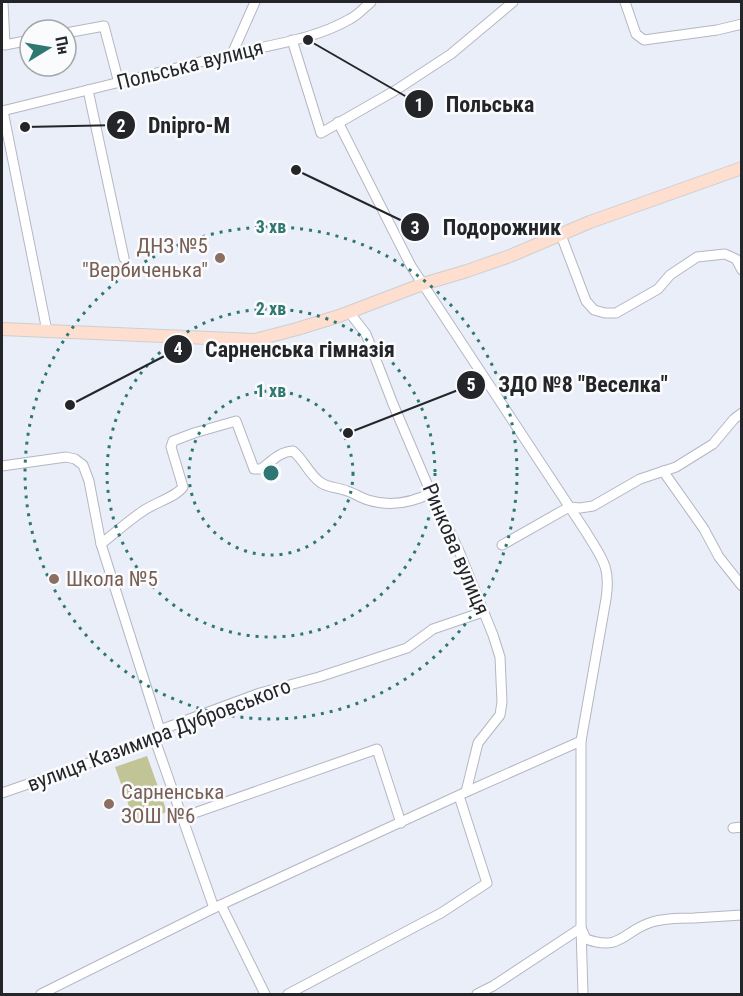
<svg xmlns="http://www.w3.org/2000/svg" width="743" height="996" font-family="'Roboto Condensed',sans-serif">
<rect width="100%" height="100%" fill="#eaeef9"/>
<!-- pitch -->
<polygon fill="#c1c494" points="147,756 167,812 135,823 115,767"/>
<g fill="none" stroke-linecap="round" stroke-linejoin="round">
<!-- minor casing -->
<g stroke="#b4b7c2" stroke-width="11">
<g id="minor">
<polyline points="3,2 5,45 30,40"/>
<polyline points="625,2 636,34 644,40 717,30 742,24"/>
<polyline points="66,33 104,26 119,83"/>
<polyline points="292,40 321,133 396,90 451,54 513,2"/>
<polyline points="232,54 255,2"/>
<polyline points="88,90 124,258"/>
<path d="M 2,111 C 76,93 150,75 223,56 C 266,45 312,41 350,19 C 358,15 365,7 371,2"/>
<polyline points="3,111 47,331"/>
<path d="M 338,122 L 411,266 L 586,532 C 602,559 611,566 606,599 L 581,741 L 581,928 L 583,994"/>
<polyline points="561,235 586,301 594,310 605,313 616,313 658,289 670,275 697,257 725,254 736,259 742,270"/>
<polyline points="349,312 366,334 393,404 431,493 459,551 493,635 500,657 502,702 500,715 478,743 466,792"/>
<polyline points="2,466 66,457 75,459 83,465 89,481 101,544 160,730"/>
<polyline points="663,471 704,529 719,557 742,586"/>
<path d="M 101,544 C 115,533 128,521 143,511 C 154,503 176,497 183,487 L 171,447 L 173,441 L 194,433 L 236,421 L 254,469 L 261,469 C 272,461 279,452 293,451 C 304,460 309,474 320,482 C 327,488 338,487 347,491 C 354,493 361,498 368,500 C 390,507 411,503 431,493"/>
<polyline points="502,545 569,507 580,508 593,506 640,479 676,467 713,444 734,419 742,413"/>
<polyline points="155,740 214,908"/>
<polyline points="2,793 155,740 160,730 260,693 319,677 407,648 433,629 483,612"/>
<polyline points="183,817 377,749 401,823"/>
<polyline points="733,828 742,827"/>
<polyline points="221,905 265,994"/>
<path d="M 582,930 L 586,939 C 622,952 624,930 652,922 C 665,918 680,918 694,918 C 710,917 726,916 742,915"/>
<polyline points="41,994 214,908 466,792 581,741"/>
<polyline points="288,994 441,913 487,883 459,796"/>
<polyline points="477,994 493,986 581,928"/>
</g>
</g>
<!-- major casing -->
<g stroke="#cfcfd0" stroke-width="14">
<polyline id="major" points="2,329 255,340 297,329 339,316 423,284 467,271 510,256 590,222 742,168"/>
</g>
<!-- minor -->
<use href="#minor" stroke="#fff" stroke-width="9"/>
<!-- major -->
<use href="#major" stroke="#fddecf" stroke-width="12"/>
</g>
<!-- distance rings -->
<g fill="none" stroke="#2f7773" stroke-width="3" stroke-dasharray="3 6">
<circle cx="271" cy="473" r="82"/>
<circle cx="271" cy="473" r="164"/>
<circle cx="271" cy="473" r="246"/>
</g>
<!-- markers -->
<g fill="#8d6e63" stroke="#fafbfd" stroke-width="2">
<circle cx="220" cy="258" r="6"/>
<circle cx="54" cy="579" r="6"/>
<circle cx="109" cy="804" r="6"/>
</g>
<g text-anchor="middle" stroke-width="5" stroke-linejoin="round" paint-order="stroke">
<!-- street labels -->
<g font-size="21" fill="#242529" stroke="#fafbfd">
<text transform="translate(190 65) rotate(-14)" y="7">Польська вулиця</text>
<text transform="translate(456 549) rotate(67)" y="7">Ринкова вулиця</text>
<text transform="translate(159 735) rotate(-21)" y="7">вулиця Казимира Дубровського</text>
</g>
<!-- education labels -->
<g font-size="21" fill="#785e54" stroke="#fafbfd" text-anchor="start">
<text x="208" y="253" text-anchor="end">ДНЗ №5<tspan x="208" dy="24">"Вербиченька"</tspan></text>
<text x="66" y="586">Школа №5</text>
<text x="121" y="799">Сарненська<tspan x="121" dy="24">ЗОШ №6</tspan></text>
</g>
</g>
<circle cx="271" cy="473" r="9" fill="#2f7773" stroke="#fafbfd" stroke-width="3"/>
<g font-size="18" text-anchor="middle" font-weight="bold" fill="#2f7773" stroke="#fafbfd" stroke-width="5" stroke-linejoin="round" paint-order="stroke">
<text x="271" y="233">3 хв</text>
<text x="271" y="315">2 хв</text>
<text x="271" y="397">1 хв</text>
</g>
<!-- callouts -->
<path fill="none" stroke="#242529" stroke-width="2" d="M308 40L419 104M25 127L121 125M296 170L415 227M70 405L178 349M348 433L471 385"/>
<g fill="#242529" stroke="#fafbfd" stroke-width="2">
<circle cx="308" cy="40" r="6"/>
<circle cx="25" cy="127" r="6"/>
<circle cx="296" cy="170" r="6"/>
<circle cx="70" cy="405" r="6"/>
<circle cx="348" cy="433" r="6"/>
<circle cx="419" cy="104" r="15"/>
<circle cx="121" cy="125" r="15"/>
<circle cx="415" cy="227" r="15"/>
<circle cx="178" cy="349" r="15"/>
<circle cx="471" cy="385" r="15"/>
</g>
<g font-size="18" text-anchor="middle" font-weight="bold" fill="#fff">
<text x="419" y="111">1</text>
<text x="121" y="132">2</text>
<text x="415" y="234">3</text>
<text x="178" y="355">4</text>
<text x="471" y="391">5</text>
</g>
<g font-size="22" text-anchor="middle" font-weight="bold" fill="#242529" stroke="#fafbfd" stroke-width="5" stroke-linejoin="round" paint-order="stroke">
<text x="490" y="112">Польська</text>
<text x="189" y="133">Dnipro-M</text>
<text x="502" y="235">Подорожник</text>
<text x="300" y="357">Сарненська гімназія</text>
<text x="583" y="392">ЗДО №8 "Веселка"</text>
</g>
<!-- border -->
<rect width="743" height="996" fill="none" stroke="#242529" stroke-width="6"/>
<!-- north arrow -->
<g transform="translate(48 48) rotate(79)"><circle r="28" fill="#fafbfd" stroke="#a4a5a8" stroke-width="1.5"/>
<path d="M0-4.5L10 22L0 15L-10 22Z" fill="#2f7773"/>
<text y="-9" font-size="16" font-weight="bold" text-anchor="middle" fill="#242529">Пн</text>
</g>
</svg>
